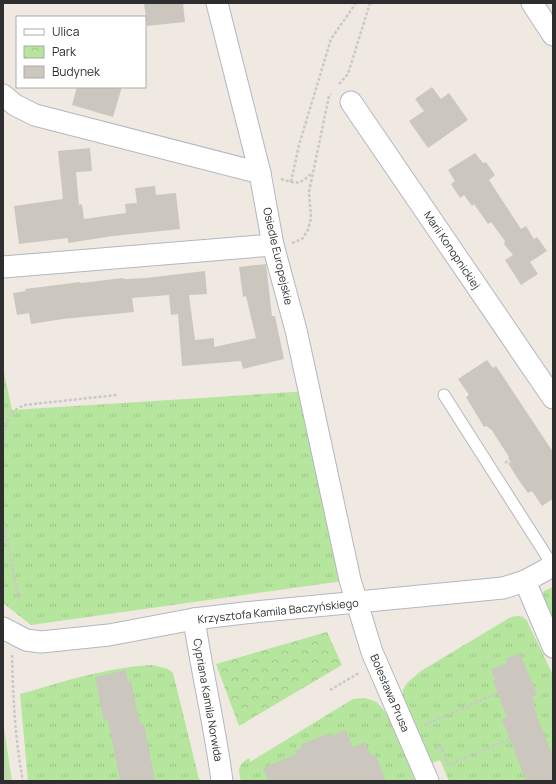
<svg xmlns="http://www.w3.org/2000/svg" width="556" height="784" font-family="Manrope,sans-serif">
<defs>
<pattern id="grass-tufts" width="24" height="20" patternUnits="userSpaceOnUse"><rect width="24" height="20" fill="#b6e59e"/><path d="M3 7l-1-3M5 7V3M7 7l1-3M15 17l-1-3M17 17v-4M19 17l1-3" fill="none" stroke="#9dc588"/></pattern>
<pattern id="park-crowns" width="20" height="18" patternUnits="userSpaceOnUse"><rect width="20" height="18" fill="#b6e59e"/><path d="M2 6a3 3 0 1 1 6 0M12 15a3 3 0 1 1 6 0" fill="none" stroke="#9dc588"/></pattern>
</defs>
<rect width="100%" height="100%" fill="#efe9e1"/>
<!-- grass -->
<g fill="url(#grass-tufts)">
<polygon points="3,368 12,410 309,391 350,580 31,625 3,603"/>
<polygon points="553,587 553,619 547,622 539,597 544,591"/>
<polygon points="517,616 523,617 527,621 553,675 553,781 449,781 440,760 428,765 402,697 403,690 407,683 421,671 511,617"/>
<path d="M 153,665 L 168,669 L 173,673 L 199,779 L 203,781 L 28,781 L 20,694 C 63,682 107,667 153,665 Z"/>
<path d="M 364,698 C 368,699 373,700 376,702 C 394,716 407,760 415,781 L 241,781 C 238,768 237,766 249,758 L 250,762 L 353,699 Z"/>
</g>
<!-- park -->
<polygon fill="url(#park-crowns)" points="327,632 342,665 239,726 216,664"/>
<!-- garden -->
<polygon fill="#b6e59e" points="3,722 12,781 3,781"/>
<!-- building -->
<g fill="#cbc7bf">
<polygon points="144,3 183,3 185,22 147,26"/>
<polygon points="77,87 122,87 113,117 72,105"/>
<polygon points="432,87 441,99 449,93 468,120 428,148 409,121 424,111 415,99"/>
<polygon points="90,148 92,171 76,172 79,205 82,204 84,219 126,213 125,204 137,203 135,188 155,186 156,195 176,193 180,229 113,236 68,243 68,238 19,244 14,206 63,199 58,151"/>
<polygon points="475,153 483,163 486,162 495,175 489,180 521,229 526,226 534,239 537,237 547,251 530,262 538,274 521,285 505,260 513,255 504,244 505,241 491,222 488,224 474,204 472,206 464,195 460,198 451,184 455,181 448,170"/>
<polygon points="266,264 272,316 275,316 284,359 243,369 241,361 182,366 178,314 171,315 169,295 132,298 134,312 63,319 31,324 29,313 17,315 13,293 26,291 25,289 80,282 81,283 123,278 124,279 146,278 205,271 207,294 189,295 195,340 214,338 214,347 256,338 246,296 243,297 239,267"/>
<polygon points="487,360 493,368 496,366 553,452 553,499 542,506 532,491 528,493 518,479 508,463 511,462 508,457 509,457 491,429 490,429 487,426 484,427 466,397 469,395 458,379"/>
<polygon points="520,653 537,695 532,697 536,707 534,708 553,757 553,781 526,781 502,719 507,717 493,681 495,680 491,669 507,663 505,659"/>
<polygon points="126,670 128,682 131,681 140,724 144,724 155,781 120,781 108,720 104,721 95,677"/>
<polygon points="346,730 353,747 365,742 371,756 375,754 386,781 268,781 263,768 296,754 295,751 302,748 300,745 329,733 330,737"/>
</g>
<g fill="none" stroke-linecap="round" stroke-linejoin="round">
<!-- service casing -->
<g stroke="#b4b7c1" stroke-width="13">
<polyline id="service" points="444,395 553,566"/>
</g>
<!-- minor casing -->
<g stroke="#b4b7c1" stroke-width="23">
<g id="minor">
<polyline points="217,3 260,173"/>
<polyline points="532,3 553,35"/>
<polyline points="3,95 15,105 35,115 260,173 273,245 296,330 350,580 372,652 428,781"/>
<polyline points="351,102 553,398"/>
<polyline points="3,267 273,245"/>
<polyline points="525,581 553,647"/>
<path d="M 194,619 C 202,673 215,727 222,781"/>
<polyline points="3,628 26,640 41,642 109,635 194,619 244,613 503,588 525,581 553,566"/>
</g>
</g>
<!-- path -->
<g stroke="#c9c9c9" stroke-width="2.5" stroke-dasharray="3 2" stroke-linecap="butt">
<polyline points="339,84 348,74 370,3"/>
<path d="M 281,179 C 298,184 299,185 312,173"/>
<polyline points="291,182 299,145 331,39 356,3"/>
<polyline points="292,243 302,239 308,230 311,218 309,192 329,96 331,94"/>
<polyline points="3,441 10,413 24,405 117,395"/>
<polyline points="505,463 510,459"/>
<polyline points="3,519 19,599"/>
<path d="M 12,655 C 13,697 15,739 23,781"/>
<polyline points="330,690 359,673"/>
<polyline points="424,725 498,693"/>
<polyline points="435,749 441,746 448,765 510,739"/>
<polyline points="3,754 8,781"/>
</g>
<!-- service -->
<use href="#service" stroke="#fff" stroke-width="11"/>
<!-- minor -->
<use href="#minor" stroke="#fff" stroke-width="21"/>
</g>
<g text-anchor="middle" stroke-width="4" stroke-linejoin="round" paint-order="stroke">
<!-- street labels -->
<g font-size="11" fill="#2e2e2e" stroke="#fff">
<text transform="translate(452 250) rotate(56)" y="4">Marii Konopnickiej</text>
<text transform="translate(278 256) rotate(77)" y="4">Osiedle Europejskie</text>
<text transform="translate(278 611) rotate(-6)" y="4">Krzysztofa Kamila Baczyńskiego</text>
<text transform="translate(390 693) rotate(67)" y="4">Bolesława Prusa</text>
<text transform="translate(208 700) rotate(80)" y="4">Cypriana Kamila Norwida</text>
</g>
</g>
<!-- border -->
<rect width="556" height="784" fill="none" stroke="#2e2e2e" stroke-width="8"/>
<!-- legend -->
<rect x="16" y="16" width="130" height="72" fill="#ffffff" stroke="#ababab"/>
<rect x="24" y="29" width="20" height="6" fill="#ffffff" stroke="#ababab"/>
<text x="52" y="36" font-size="12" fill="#2e2e2e">Ulica</text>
<rect x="24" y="46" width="20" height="12" fill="url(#park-crowns)" stroke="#ababab"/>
<text x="52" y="56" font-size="12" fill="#2e2e2e">Park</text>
<rect x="24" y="66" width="20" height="12" fill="#cbc7bf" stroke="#ababab"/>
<text x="52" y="76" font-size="12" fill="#2e2e2e">Budynek</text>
</svg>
